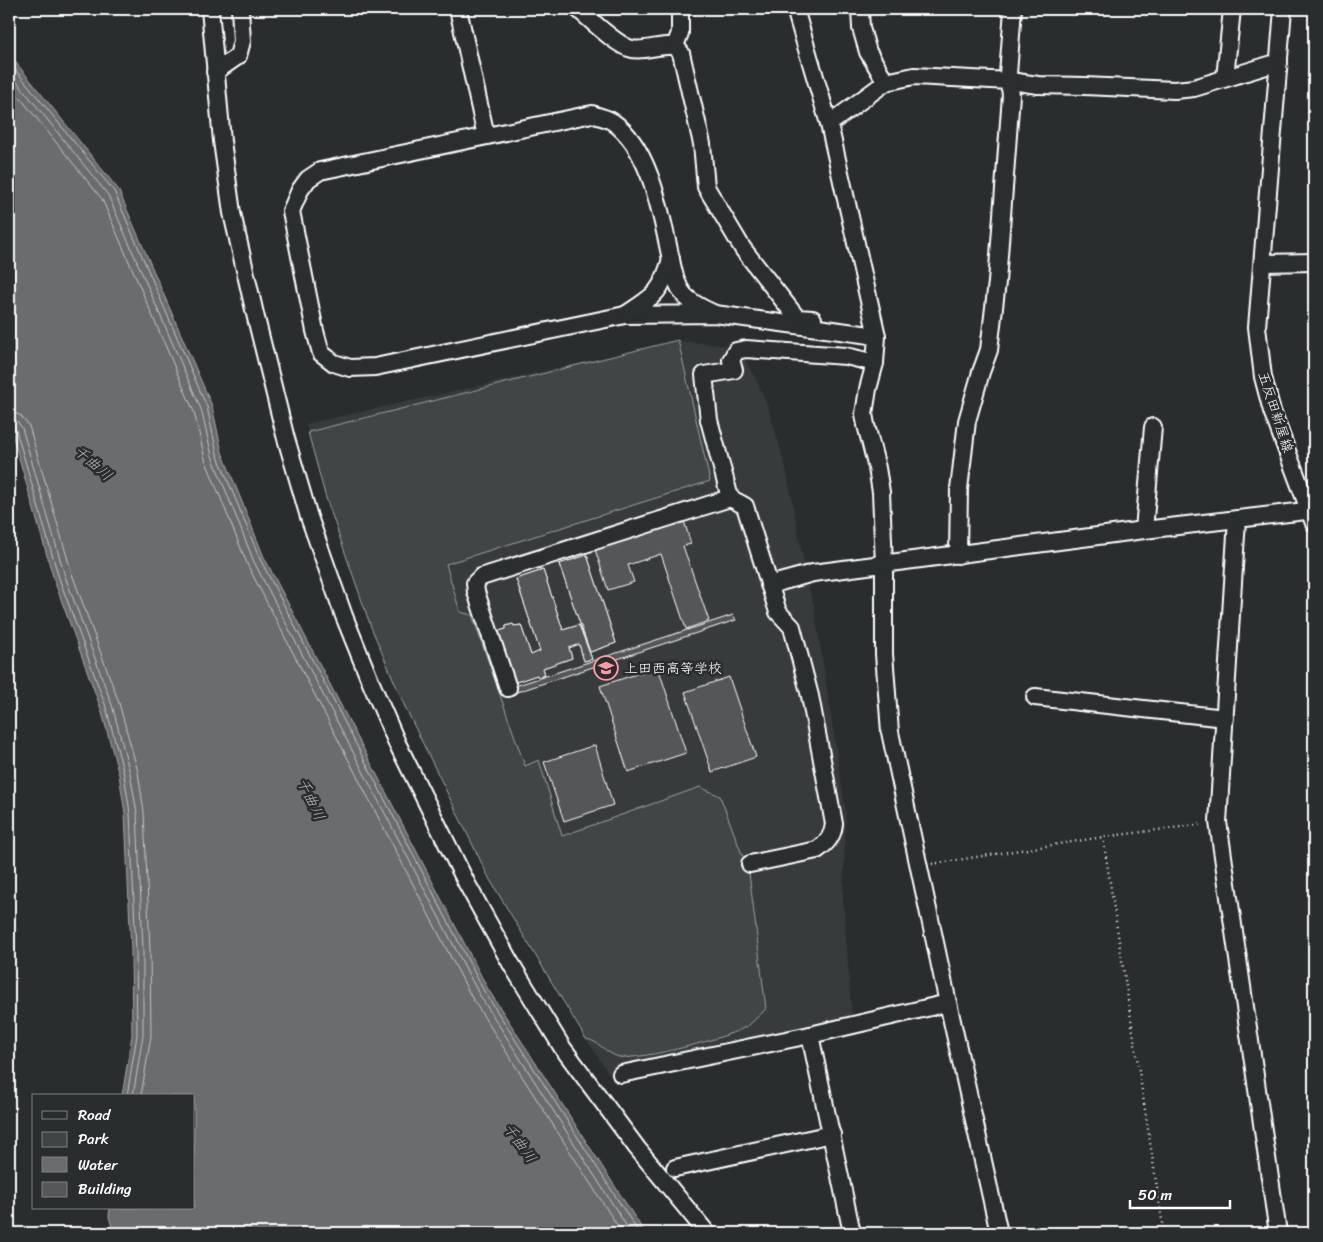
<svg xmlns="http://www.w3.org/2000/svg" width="1323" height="1242" font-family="Sriracha,'Klee One',sans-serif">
<rect width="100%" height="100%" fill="#2a2d2e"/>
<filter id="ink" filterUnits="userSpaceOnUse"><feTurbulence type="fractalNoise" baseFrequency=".02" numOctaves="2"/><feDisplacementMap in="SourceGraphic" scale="10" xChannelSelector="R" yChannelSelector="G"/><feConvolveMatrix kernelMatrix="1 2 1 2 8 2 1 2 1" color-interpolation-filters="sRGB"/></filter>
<g filter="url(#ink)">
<!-- built -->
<polygon fill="#373a3b" points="680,341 732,346 743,356 756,379 768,407 786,468 804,564 802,569 782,573 787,589 804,584 809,588 814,606 846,813 843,899 852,1018 629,1072 610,1075 586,1039 490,880 406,709 371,627 325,495 306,424"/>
<!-- green -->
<path fill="#414445" stroke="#a0a2a2" d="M 678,340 L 710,481 L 446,564 L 460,612 L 472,615 L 525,766 L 539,760 L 562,836 L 700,787 L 720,796 L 749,873 L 766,1009 C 760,1014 755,1020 749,1025 C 733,1037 638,1061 619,1057 C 605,1053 599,1041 586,1039 L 490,880 L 406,709 L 371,627 L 325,495 L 308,432 Z"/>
<!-- water -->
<polygon fill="#6a6c6d" stroke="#a6a7a7" points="9,54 118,189 212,406 222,452 264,557 488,989 645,1233 114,1233 109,1217 110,1208 194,1208 194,1096 122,1096 132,1035 131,950 125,813 119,775 101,709 54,580 9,423"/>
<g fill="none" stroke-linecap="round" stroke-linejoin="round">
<!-- shore -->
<g stroke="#c3c4c5" stroke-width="1">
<polyline points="9,62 114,191 207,407 217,454 260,559 484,991 639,1233"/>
<polyline points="9,72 108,195 201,409 212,456 254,562 479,994 631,1233"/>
<polyline points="9,84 102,199 194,412 205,459 248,566 472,998 622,1233"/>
<polyline points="9,412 20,415 29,426 72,574 119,703 138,772 144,812 150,950 151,1036 141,1096"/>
<polyline points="9,420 17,421 22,428 65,576 112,705 130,773 137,813 143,950 143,1035 133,1096"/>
<polyline points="9,426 13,427 16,430 59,578 106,707 124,774 130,813 136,950 137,1035 127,1096"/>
</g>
</g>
<!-- building -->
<g fill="#555758" stroke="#fff">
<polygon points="684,521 691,544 683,546 709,621 686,629 661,554 628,565 634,582 608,590 595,549"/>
<polygon points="587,555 616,643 590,652 559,564"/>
<polygon points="587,555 616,643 590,652 559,564"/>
<polygon points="543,570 563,630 579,625 592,659 584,661 579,644 569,648 572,658 543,668 545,675 538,677 537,675 513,683 496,632 506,629 506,626 513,624 514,626 521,625 531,655 540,651 516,579"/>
<polygon points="543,570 563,630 579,625 592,659 584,661 579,644 569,648 572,658 543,668 545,675 538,677 537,675 513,683 496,632 506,629 506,626 513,624 514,626 521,625 531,655 540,651 516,579"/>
<polygon points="733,615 736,620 514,693 512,687"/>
<polygon points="658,667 686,753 628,772 600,686"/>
<polygon points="729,677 756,757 712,772 685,692"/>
<polygon points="595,745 613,805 564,821 544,762"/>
</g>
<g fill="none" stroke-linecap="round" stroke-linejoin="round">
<!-- minor casing -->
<g stroke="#fff" stroke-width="20">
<g id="minor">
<polyline points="210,9 222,141 232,213 255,314 285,435 309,517 344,616 371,683 397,743 467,884 510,962 562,1047 637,1148 707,1233"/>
<polyline points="458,9 486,136"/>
<path d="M 578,9 C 590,19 617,46 632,49 C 644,52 661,44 675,46 L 681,53 L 702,144 L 706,187 L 743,249 L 797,318 L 813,319"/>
<polyline points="795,9 829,124 877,336 875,363 868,389 864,414 866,425 877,468 881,492 884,565 884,654 890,732 948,1003 999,1233"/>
<polyline points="860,9 861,28 868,52 886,82"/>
<polyline points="1283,9 1257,327 1263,377 1272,411 1314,523"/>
<polyline points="675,46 680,33 680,9"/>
<polyline points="215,72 238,56 242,41 240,9"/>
<polyline points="1225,78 1232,9"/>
<polyline points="829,124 886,82 914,76 1010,81 1038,85 1084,86 1175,90 1194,88 1279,62"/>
<polyline points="1264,263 1314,262"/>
<path d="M 715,314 C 704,309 694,305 685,296 C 675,285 672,264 669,250 C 660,209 649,147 613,122 C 608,118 599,117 592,114 L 320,171 L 308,179 L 300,190 L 291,211 L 315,331 L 321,353 L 334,363 L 350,368 L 375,367 L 625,315 L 715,314 L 877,336"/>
<path d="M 625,315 C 654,296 661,294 671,259"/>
<polyline points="1237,519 1218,822 1278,1233"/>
<polyline points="1144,530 1153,427"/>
<polyline points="958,555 959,489 967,421 981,372 989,350 997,282 1011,95 1008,74 1013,9"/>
<polyline points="769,585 813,573 1144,530 1314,510"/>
<polyline points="508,688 476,592 475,583 481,577 730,498"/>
<polyline points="1035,697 1225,718"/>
<path d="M 750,864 L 817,850 C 827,843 833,836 834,824 L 810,696 L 792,627 L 778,612 L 745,506 L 730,498 L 709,420 L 704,375 L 734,370 L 731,360 L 736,351 L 746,349 L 846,356 L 875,363"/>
<polyline points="810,1035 852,1233"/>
<polyline points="621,1074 810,1035 948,1003"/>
<polyline points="675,1168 832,1134"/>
</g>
</g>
<!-- path -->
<g stroke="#fff" stroke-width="2.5" stroke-dasharray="1 4" stroke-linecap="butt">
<polyline points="1103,837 1164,1233"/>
<polyline points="932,864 1103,837 1204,824"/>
</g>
<!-- minor -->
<use href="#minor" stroke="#2a2d2e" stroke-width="16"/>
</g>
</g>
<!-- icons -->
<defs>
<g id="school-ring" transform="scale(1.25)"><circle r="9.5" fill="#2a2d2e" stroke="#ff9aa2" stroke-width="1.5"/><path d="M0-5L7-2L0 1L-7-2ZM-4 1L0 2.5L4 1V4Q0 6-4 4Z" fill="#ff9aa2"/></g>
</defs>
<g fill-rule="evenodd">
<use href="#school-ring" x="606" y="668"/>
</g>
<g text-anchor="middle" stroke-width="5" stroke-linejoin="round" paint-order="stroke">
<!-- street labels -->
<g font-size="14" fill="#fff" stroke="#2a2d2e">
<text transform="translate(1276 412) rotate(72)" y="5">五反田新屋線</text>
</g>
<!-- poi labels -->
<g font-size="14" fill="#fff" stroke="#2a2d2e" text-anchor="start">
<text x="624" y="673">上田西高等学校</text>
</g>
<!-- water labels -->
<g font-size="15" font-style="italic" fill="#b4b6b6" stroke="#2a2d2e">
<text transform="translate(93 463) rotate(41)" y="5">千曲川</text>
<text transform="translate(311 799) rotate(65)" y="5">千曲川</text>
<text transform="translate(520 1143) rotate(54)" y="5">千曲川</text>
</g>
</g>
<!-- margin -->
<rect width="1323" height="1242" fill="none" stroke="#2a2d2e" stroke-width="30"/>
<rect x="15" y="15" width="1293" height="1212" fill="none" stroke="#fff" stroke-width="2" filter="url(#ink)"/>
<!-- legend -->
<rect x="32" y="1094" width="162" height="115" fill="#2a2d2e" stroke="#7f8182"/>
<rect x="42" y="1111" width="25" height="8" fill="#2a2d2e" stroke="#7f8182"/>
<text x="78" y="1120" font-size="15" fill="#ffffff">Road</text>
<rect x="42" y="1132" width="25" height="15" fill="#414445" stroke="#7f8182"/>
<text x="78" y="1144" font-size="15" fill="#ffffff">Park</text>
<rect x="42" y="1157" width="25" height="15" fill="#6a6c6d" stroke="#7f8182"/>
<text x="78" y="1170" font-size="15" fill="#ffffff">Water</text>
<rect x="42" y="1182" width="25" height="15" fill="#555758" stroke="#7f8182"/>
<text x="78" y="1194" font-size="15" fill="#ffffff">Building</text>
<!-- scale -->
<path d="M1130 1200v8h100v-8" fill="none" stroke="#ffffff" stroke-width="2.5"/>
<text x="1138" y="1200" font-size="15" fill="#ffffff" stroke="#2a2d2e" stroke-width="4" paint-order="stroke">50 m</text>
</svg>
